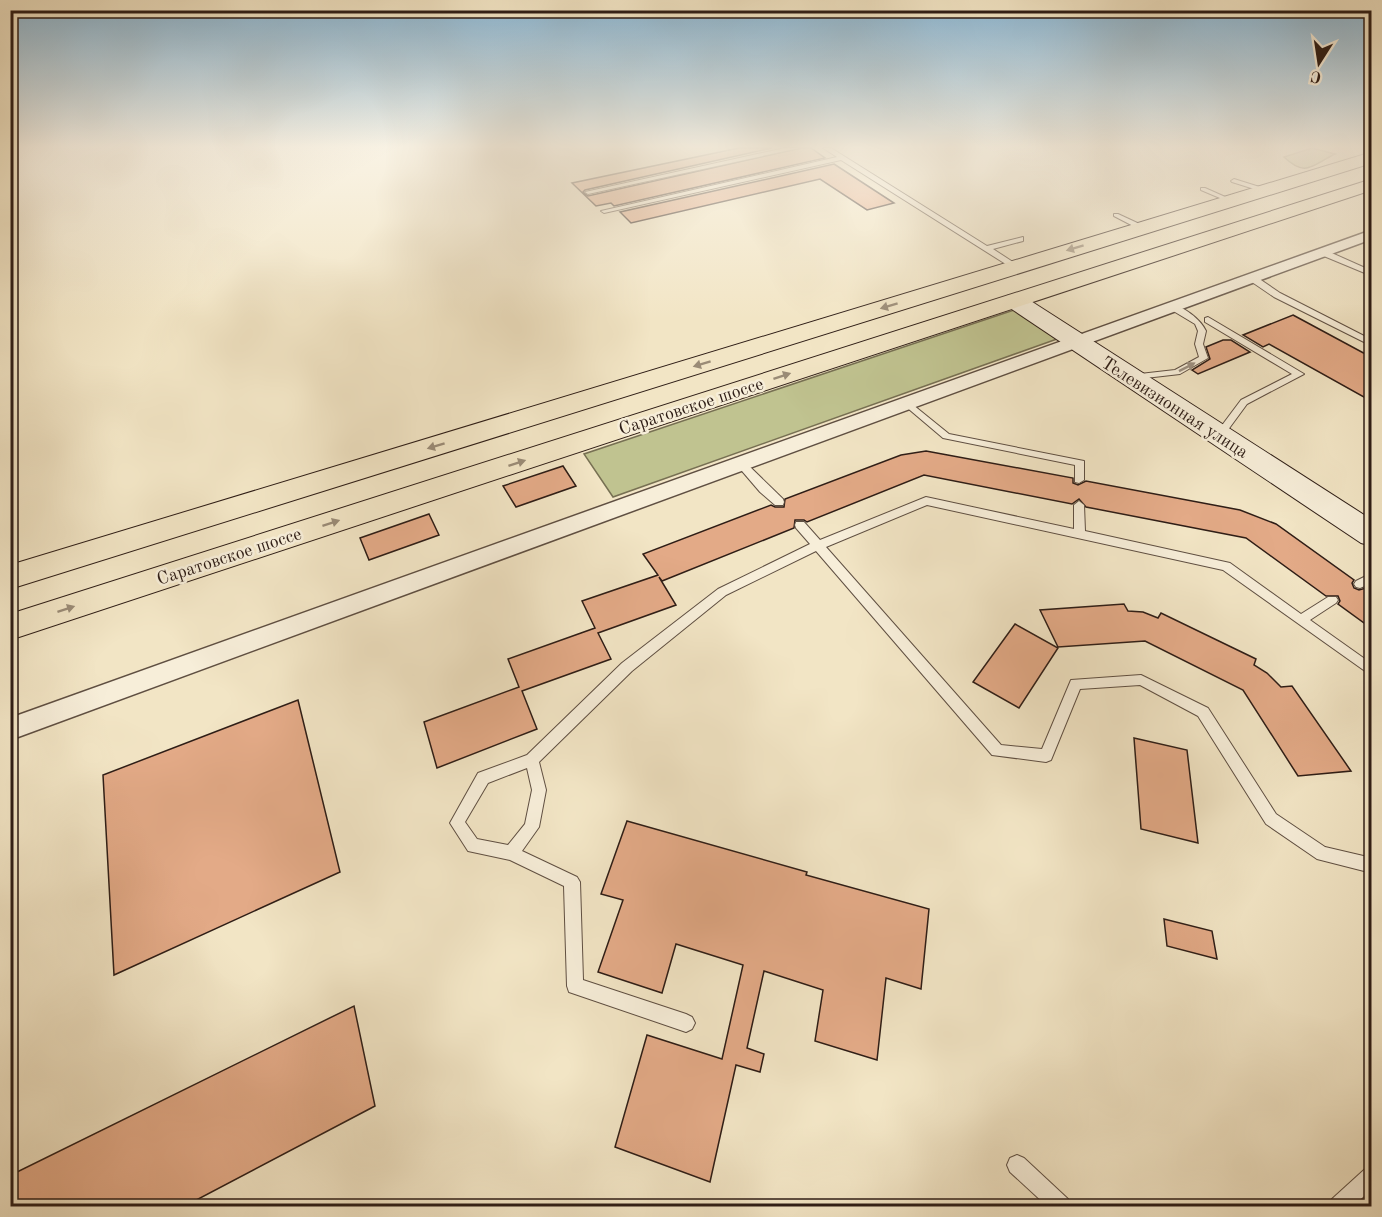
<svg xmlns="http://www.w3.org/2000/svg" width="1382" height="1217" font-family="'Old Standard TT',serif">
<rect width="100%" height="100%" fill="#f2e5c5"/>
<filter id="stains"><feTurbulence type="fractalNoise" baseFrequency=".00333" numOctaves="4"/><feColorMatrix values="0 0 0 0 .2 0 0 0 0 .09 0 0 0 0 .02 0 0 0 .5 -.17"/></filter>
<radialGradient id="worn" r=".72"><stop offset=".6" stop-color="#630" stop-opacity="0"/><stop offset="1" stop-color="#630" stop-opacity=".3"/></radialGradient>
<!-- green -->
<g fill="#c0c390" stroke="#777053" stroke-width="1.5">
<path d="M 1312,148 L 1335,154 C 1312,165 1306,178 1284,157 Z"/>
<polygon points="1014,310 1057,339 613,497 584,454"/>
</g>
<!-- building -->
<g fill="#e3aa87" stroke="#2e1d16" stroke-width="1.5">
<polygon points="739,148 772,148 585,190 583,192 588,196 801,148 811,148 825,158 614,206 611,203 596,206 572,183"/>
<polygon points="834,164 894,203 867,210 820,179 631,223 620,212"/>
<polygon points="1293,315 1371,357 1371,401 1269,344 1263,347 1243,335"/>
<polygon points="1223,340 1231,340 1250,352 1198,374 1192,370 1210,359 1206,347"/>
<polygon points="926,451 1073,478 1073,483 1078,485 1086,481 1240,510 1276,524 1354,580 1352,583 1354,588 1359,590 1366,588 1371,592 1371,628 1338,604 1340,601 1338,596 1326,596 1246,538 1086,507 1079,499 1072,504 924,475 807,522 804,520 795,520 794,528 662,581 659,577 676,605 598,633 611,659 522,691 537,729 437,768 424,722 519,687 508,659 595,628 582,601 658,575 643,554 771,505 775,507 784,507 785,499 901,455"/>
<polygon points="563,466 576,486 516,507 503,486"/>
<polygon points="429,514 439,535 369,560 360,538"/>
<polygon points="1124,604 1128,611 1143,612 1158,618 1161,613 1256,659 1254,665 1267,673 1281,687 1292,686 1351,771 1298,776 1243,690 1145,641 1058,647 1040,610"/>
<polygon points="1015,624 1058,648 1019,708 973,682"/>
<polygon points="298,700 340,872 114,975 103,775"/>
<polygon points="1134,738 1187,750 1198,843 1141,829"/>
<polygon points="627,821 807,872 806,875 929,909 921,989 886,978 877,1060 815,1041 823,990 764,971 747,1048 764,1054 760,1072 736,1065 710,1182 615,1147 647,1035 722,1059 743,965 676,944 662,993 598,972 623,900 601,894"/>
<polygon points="1164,919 1212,931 1217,959 1167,946"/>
<polygon points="354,1006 375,1106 185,1206 16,1206 17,1172"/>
</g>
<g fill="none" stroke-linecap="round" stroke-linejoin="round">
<!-- lane casing -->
<g stroke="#5f4f42" stroke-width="2">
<g id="lane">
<polygon points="785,148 799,148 588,194 585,192"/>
<polygon points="823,148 831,148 987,246 1023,237 1023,241 993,249 1019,266 1012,268 841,160 604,213 601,211 837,157"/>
<polygon points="1234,179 1266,189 1267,190 1264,192 1232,182 1231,181"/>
<polygon points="1201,188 1205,188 1232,200 1227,201 1201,190"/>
<polygon points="1114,214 1118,214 1146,227 1139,229 1114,216"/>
<polygon points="1319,250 1325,250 1372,271 1372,276 1319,254"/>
<polygon points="1249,276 1255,276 1280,293 1372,340 1372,346 1274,297 1249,280"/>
<path d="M 1170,305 C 1183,305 1201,320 1206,331 L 1203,344 L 1208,358 L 1180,374 L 1128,380 L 1128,376 L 1131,375 L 1175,370 L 1199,357 L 1195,344 L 1198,331 L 1195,324 L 1170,309 Z"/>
<polygon points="1208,317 1304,374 1247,404 1222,438 1219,439 1214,436 1241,400 1292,374 1205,322 1205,318"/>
<polygon points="907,400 949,434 1084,461 1084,480 1079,483 1075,482 1075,465 943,438 904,405 902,403"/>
<polygon points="741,461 745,462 783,499 784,502 783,505 775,505 760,492 736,464"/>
<path d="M 926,497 L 1074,529 L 1074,505 L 1079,501 L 1084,505 L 1085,531 L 1230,563 L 1301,614 L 1328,597 L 1336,597 L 1338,600 L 1336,603 L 1310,620 L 1372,664 L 1372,676 L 1223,570 L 927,505 L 826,547 L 1001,745 L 1042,749 L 1071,680 L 1141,675 L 1208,708 L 1276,814 L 1325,847 L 1372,858 L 1372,873 L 1317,859 L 1266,824 L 1198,716 L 1140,685 L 1080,689 L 1051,760 L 1046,762 L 992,755 L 816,551 L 726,595 L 632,671 L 539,762 L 546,790 L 539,827 L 522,851 L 577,877 L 580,882 L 583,980 L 686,1014 L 692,1017 L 695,1023 L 692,1029 L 686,1032 L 569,992 L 567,986 L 564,886 L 510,860 L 468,851 L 450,823 L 478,773 L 527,755 L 622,663 L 718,589 L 810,544 L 796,528 L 795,525 L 796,522 L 804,522 L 820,540 ZM 527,768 L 532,790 L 525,824 L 508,845 L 477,839 L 465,822 L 488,783 Z"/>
<polygon points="1372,573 1372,583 1360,588 1356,587 1354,584 1356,581"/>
<polygon points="1017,1155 1024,1158 1068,1199 1071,1206 1047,1206 1010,1172 1007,1165 1010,1158"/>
<polygon points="1372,1167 1372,1189 1353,1206 1329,1206 1332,1199 1365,1169"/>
</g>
</g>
<!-- street casing -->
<g stroke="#5f4f42" stroke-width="3">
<polygon id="street" points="1372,230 1372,239 10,740 10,718"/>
</g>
<!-- secondary casing -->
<g stroke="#2e1d16" stroke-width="2">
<polygon id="secondary" points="1015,294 1023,296 1372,520 1372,546 1361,543 1007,306 1004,301 1007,296"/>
</g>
<!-- primary casing -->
<g stroke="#2e1d16" stroke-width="2">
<g id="primary">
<polygon points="1372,152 1372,163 10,589 10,565"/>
<polygon points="1372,179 1372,190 10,640 10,614"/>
</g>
</g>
<!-- lane -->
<use href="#lane" fill="#f7eed9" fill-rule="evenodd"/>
<!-- street -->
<use href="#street" fill="#f7eed9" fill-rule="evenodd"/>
<!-- secondary -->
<use href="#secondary" fill="#f7eed9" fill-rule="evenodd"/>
<!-- primary -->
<use href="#primary" fill="#f2e5c5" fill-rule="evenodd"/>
</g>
<!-- one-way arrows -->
<defs><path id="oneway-solid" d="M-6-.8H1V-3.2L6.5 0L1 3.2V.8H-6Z" transform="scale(1.5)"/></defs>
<g fill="#9a8b76">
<use href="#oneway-solid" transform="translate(1075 248) rotate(163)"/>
<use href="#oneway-solid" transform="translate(889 306) rotate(163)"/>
<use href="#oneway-solid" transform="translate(702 364) rotate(163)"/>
<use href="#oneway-solid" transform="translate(782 376) rotate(-18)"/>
<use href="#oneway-solid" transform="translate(436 446) rotate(163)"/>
<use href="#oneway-solid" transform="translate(517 463) rotate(-18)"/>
<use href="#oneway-solid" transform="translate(331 523) rotate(-18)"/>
<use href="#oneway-solid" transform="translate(66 609) rotate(-18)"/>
</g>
<use fill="#9d9081" href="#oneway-solid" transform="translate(1187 367) rotate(-27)"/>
<!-- sky -->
<linearGradient id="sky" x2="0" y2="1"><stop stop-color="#8ab8d7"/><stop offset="0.46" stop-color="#f9f3e5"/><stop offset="1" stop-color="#f9f3e5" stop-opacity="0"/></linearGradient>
<rect width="1382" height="319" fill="url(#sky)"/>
<g text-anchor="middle" stroke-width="5" stroke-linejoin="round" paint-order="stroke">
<!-- far-street labels -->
<g font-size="18" fill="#2e1d16" stroke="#f7eed9">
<text transform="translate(691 406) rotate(-18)" y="6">Саратовское шоссе</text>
<text transform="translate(1175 407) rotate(33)" y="6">Телевизионная улица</text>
<text transform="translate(229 556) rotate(-18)" y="6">Саратовское шоссе</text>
</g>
</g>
<!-- margin -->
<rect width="1382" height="1217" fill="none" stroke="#f2e5c5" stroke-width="36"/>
<rect x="12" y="12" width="1358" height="1193" fill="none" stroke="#2e1d16" stroke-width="3"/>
<rect x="18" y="18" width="1346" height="1181" fill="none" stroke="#2e1d16" stroke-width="1.5"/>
<!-- north arrow -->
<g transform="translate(1319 63) rotate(192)" stroke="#f7eed9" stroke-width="4.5" paint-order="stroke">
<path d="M0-4.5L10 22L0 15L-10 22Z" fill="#2e1d16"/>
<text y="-9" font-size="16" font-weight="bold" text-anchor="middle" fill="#2e1d16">С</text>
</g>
<rect width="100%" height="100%" filter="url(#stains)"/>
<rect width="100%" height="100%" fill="url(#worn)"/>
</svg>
